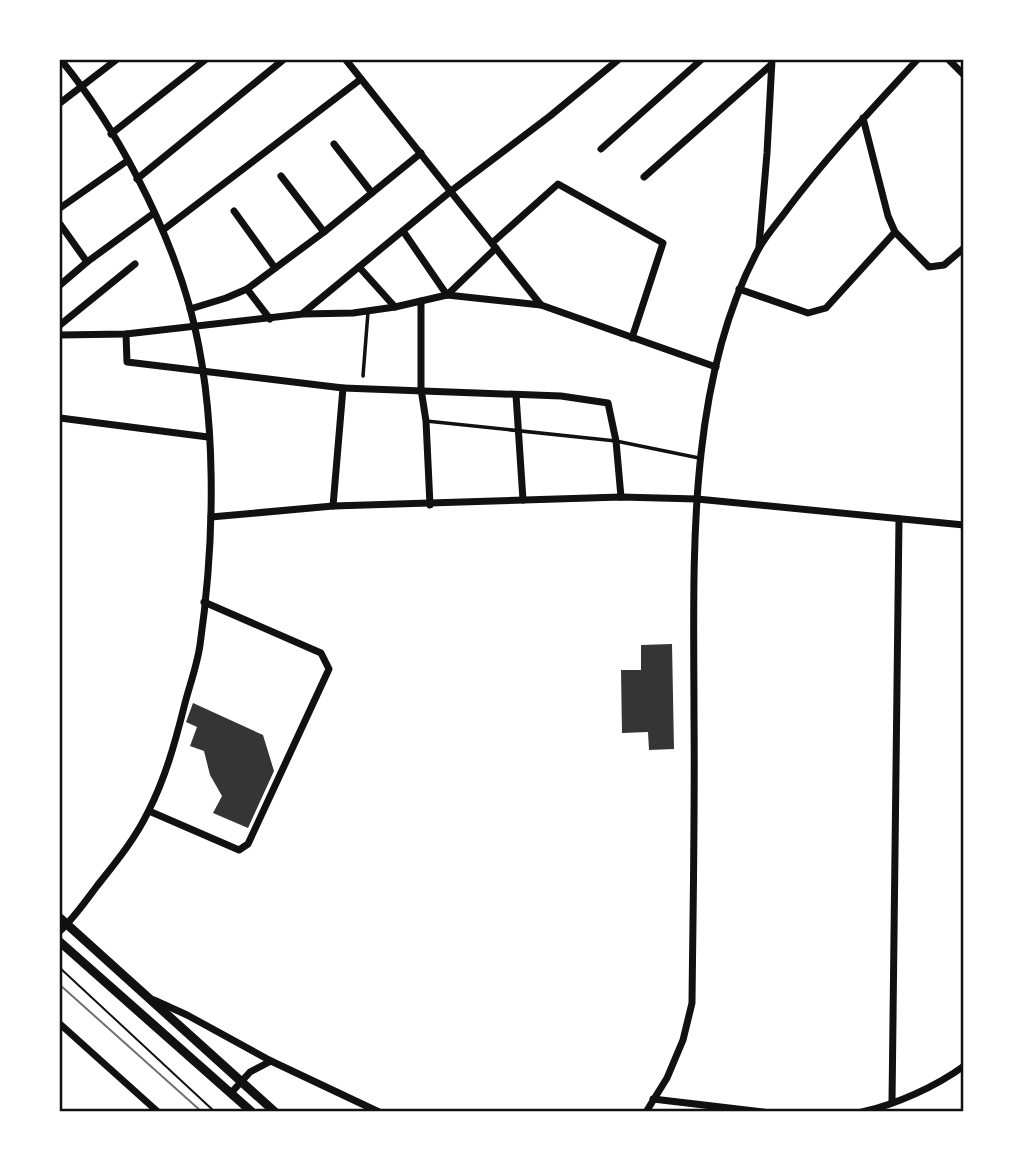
<svg xmlns="http://www.w3.org/2000/svg" width="1023" height="1171" font-family="'Work Sans',sans-serif">
<rect width="100%" height="100%" fill="#fff"/>
<!-- building -->
<g fill="#353535">
<polygon points="672,644 674,749 649,750 648,732 622,733 621,670 641,670 641,645"/>
<polygon points="193,703 263,735 274,771 248,828 213,813 222,796 210,775 204,751 190,746 197,727 186,722"/>
</g>
<g fill="none" stroke-linecap="round" stroke-linejoin="round">
<!-- path -->
<polyline stroke="#111" stroke-width="2" points="60,968 215,1112"/>
<!-- service -->
<g stroke="#111" stroke-width="3.5">
<polyline points="363,376 368,312"/>
<polyline points="426,421 616,441 699,458"/>
</g>
<!-- minor -->
<g stroke="#111" stroke-width="7">
<polyline points="346,60 541,305 716,367"/>
<polyline points="949,60 964,75"/>
<polyline points="60,103 116,60"/>
<polyline points="863,118 888,216 895,232 929,267 944,265 964,248"/>
<polyline points="111,134 205,60"/>
<polyline points="334,144 372,193"/>
<polyline points="601,149 701,60"/>
<polyline points="281,176 324,232"/>
<polyline points="644,177 771,65"/>
<polyline points="137,179 283,60"/>
<polyline points="60,208 127,161"/>
<polyline points="234,211 275,268"/>
<polyline points="60,224 87,262"/>
<polyline points="163,230 361,79"/>
<polyline points="403,231 447,295 496,248"/>
<polyline points="492,243 558,184 663,243 632,338"/>
<polyline points="759,247 767,153 772,60"/>
<polyline points="359,267 395,307"/>
<polyline points="60,285 87,262 154,213"/>
<polyline points="247,289 270,319"/>
<polyline points="739,289 808,313 826,308 895,232"/>
<polyline points="421,301 421,389 426,421 430,505"/>
<polyline points="190,309 226,298 247,289 324,232 421,153"/>
<polyline points="303,313 451,191 550,116 618,60"/>
<polyline points="60,325 135,264"/>
<polyline points="126,334 127,362 343,388 333,506"/>
<polyline points="60,335 126,334 303,314 353,313 395,307 447,295 541,305"/>
<polyline points="343,388 561,396 608,403 616,441 621,497"/>
<polyline points="516,395 523,500"/>
<polyline points="60,418 208,437"/>
<polyline points="211,517 333,506 621,497 697,499 964,525"/>
<polyline points="149,811 239,850 248,844 329,669 321,653 204,602"/>
<path d="M 60,931 C 74,918 85,902 97,886 C 116,862 135,839 148,812 C 165,779 175,743 184,707 C 189,687 197,666 200,645 C 215,540 218,411 190,308 C 167,224 116,127 61,60"/>
<polyline points="154,1000 187,1015 271,1061"/>
<polyline points="60,1024 158,1112"/>
<polyline points="231,1093 250,1072 271,1061 379,1112"/>
<polyline points="653,1099 763,1112"/>
<polyline points="892,1103 899,519"/>
<path d="M 646,1112 L 667,1078 L 683,1040 L 692,1003 C 693,907 695,812 694,717 C 694,567 685,386 758,250 C 766,235 779,221 789,207 C 828,155 873,108 917,60"/>
<path d="M 862,1112 C 897,1104 935,1087 964,1066"/>
</g>
<!-- tertiary -->
<g stroke="#111" stroke-width="9">
<polyline points="60,918 275,1112"/>
<polyline points="60,942 252,1112"/>
</g>
<!-- tram -->
<polyline stroke="#707070" stroke-width="2" points="60,985 202,1112"/>
</g>
<!-- border -->
<rect width="1023" height="1171" fill="none" stroke="#ffffff" stroke-width="122"/>
<rect x="61" y="61" width="901" height="1049" fill="none" stroke="#111" stroke-width="2.5"/>
</svg>
